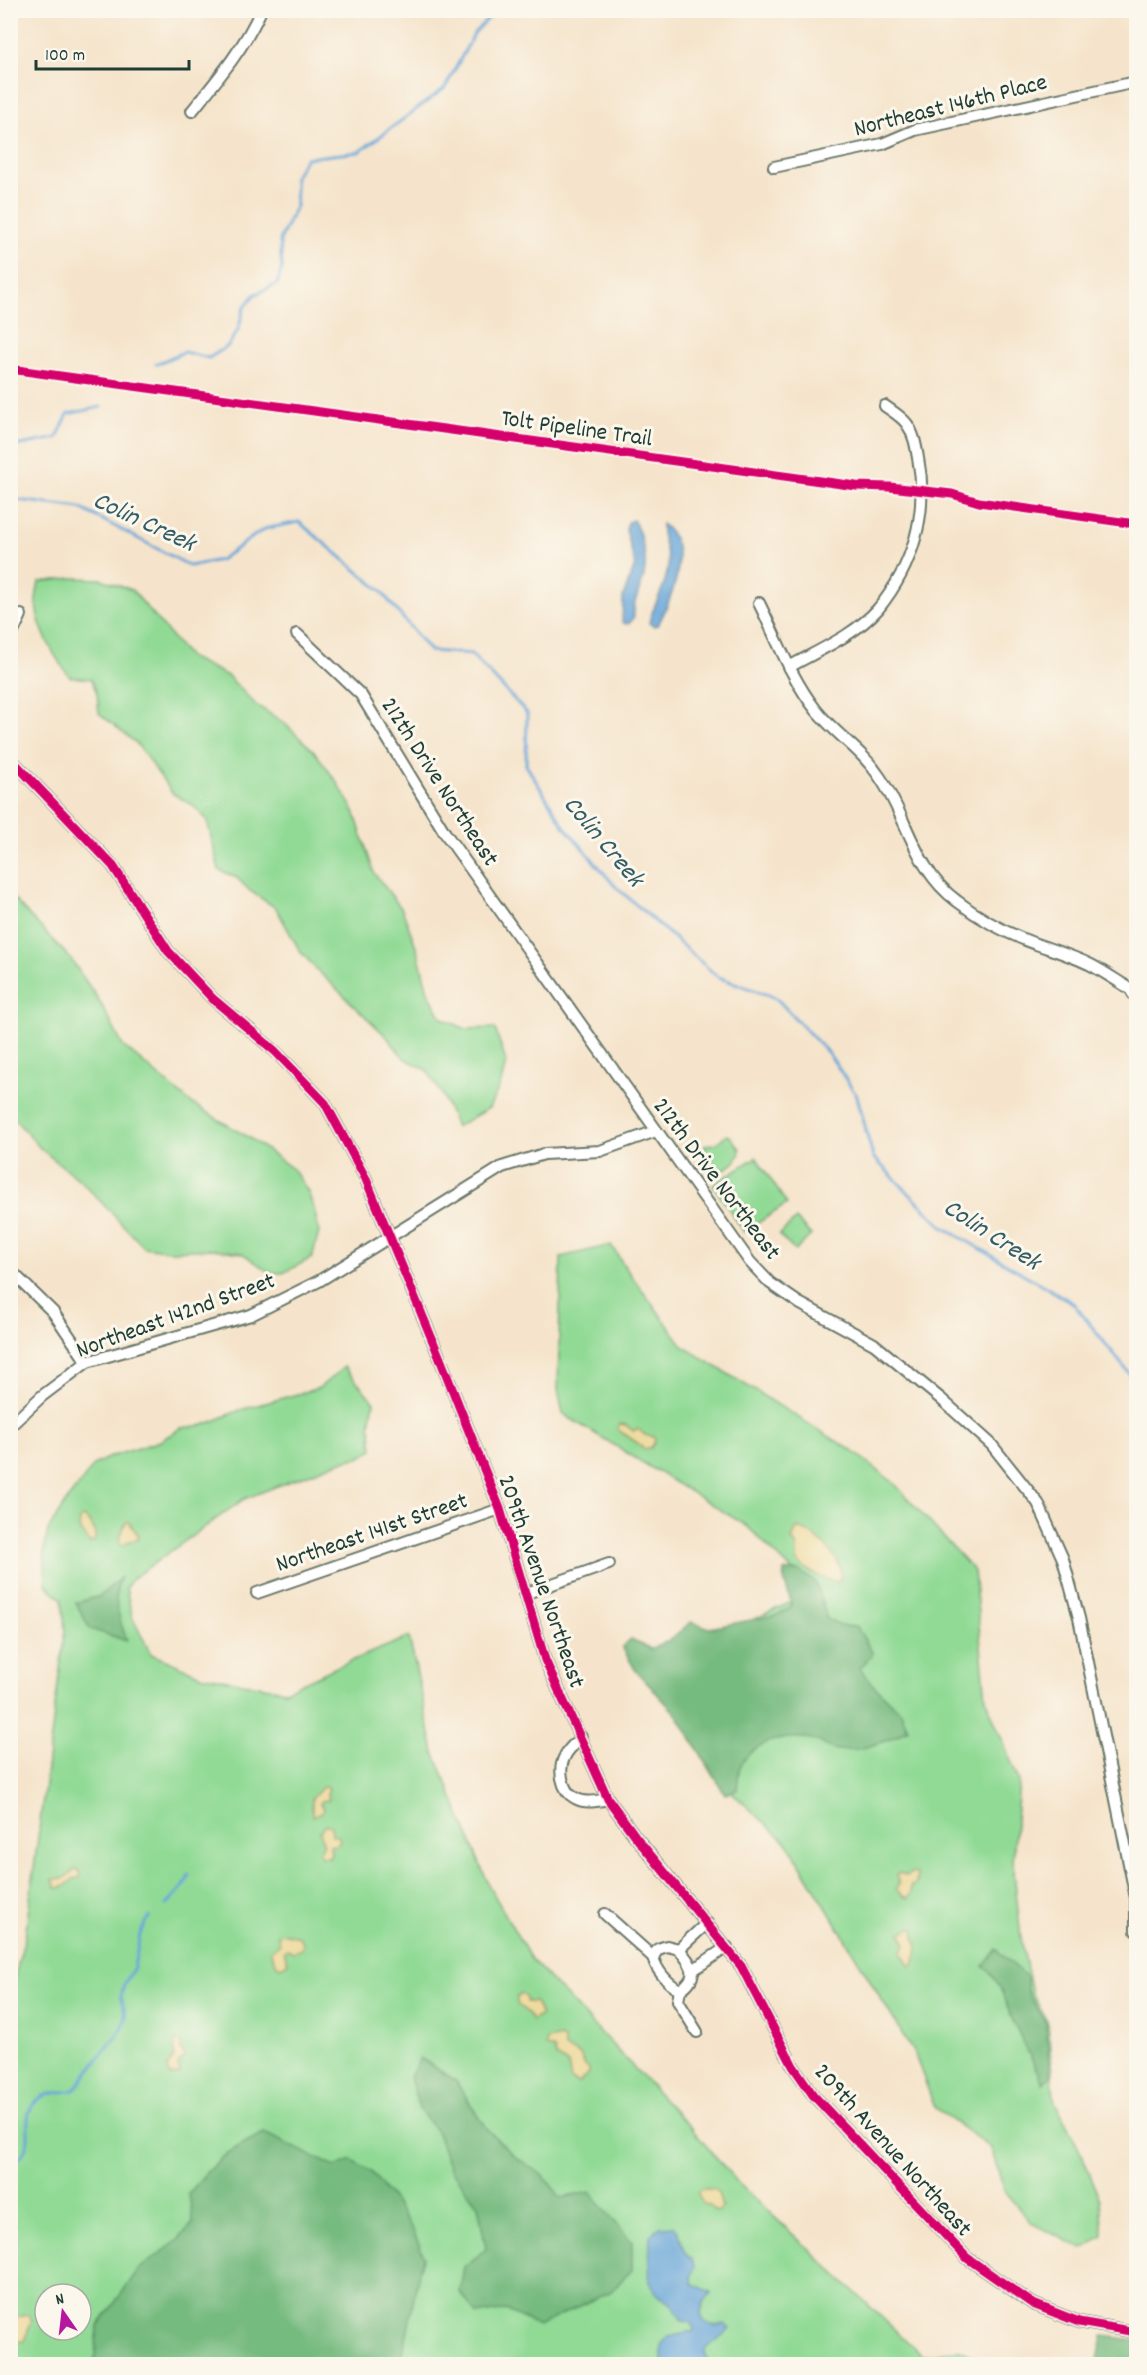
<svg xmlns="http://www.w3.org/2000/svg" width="1147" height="2375" font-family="Dekko,sans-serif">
<rect width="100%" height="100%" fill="#fbf7ec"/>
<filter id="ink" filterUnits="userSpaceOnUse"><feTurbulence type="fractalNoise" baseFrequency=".0167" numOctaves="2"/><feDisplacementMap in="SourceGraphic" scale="12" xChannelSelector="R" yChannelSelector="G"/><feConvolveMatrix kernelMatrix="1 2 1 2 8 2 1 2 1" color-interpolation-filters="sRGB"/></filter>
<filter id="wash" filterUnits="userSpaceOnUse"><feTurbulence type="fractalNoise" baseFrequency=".008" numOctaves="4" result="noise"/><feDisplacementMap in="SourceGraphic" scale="24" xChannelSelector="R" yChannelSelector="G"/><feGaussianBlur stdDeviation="1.35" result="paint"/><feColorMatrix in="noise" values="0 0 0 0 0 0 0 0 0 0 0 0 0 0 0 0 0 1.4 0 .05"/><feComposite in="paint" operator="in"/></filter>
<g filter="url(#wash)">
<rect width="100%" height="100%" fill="#f5e4cb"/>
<!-- green -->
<g fill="#91da95" stroke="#588c64" stroke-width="1.5" fill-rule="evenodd">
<path d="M 72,578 L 101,579 L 132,590 L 189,657 L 228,676 L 256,705 L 283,722 L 314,751 L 336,781 L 354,811 L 374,873 L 402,909 L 417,949 L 428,992 L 442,1018 L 466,1029 L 495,1028 L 506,1062 L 501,1083 L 489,1108 L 456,1127 L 443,1096 L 427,1070 L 404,1058 L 387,1037 L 318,971 L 300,951 L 276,908 L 250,891 L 237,878 L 219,870 L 207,820 L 193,805 L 173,794 L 137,744 L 99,713 L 97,693 L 91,679 L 70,677 C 55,658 36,626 36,601 C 36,595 38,588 39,582 Z"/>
<polygon points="10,895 70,958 100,1002 123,1046 191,1103 251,1139 293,1169 307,1190 314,1208 319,1232 312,1258 283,1273 269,1272 242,1253 212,1249 171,1251 144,1247 82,1182 41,1149 11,1115"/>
<path d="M 727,1135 L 731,1137 L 740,1149 C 739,1172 698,1184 705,1145 L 715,1144 Z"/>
<polygon points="756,1157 787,1204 744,1232 713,1185"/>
<polygon points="796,1219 811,1235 795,1251 779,1235"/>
<polygon points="611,1245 625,1267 684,1347 853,1451 894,1483 974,1571 986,1700 1019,1781 1013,1862 1021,1939 1032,1993 1048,2023 1054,2100 1083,2157 1100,2200 1103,2235 1083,2249 1031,2223 1005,2192 991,2148 935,2108 915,2055 788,1844 729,1790 723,1633 814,1592 747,1526 563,1414 558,1390 561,1257"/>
<path d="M 344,1367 L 374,1402 L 370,1425 L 373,1449 L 361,1457 L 339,1462 L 244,1499 L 132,1579 L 126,1588 L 132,1617 L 151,1654 L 201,1675 L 285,1691 L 341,1665 L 409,1637 L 434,1752 L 489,1886 L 531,1959 L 690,2127 L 739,2184 L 923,2356 L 958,2349 L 992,2364 L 11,2364 L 11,1991 L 25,1937 L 65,1630 L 62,1599 L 46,1585 L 44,1550 L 48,1530 L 65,1503 L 95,1464 L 110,1457 L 160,1441 L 181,1428 L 204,1425 L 240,1410 L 319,1388 ZM 45,2294 L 81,2294 L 81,2330 L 45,2330 Z"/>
</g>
<!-- forest -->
<g fill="#74ba7e" stroke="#4a7c59" stroke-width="1.5">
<path d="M 784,1571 L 799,1571 L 816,1583 L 827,1619 L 843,1626 L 857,1627 L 873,1654 L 860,1668 L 870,1682 L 901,1712 L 908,1729 C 891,1740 854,1755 833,1749 C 826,1747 820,1741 812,1739 C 785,1735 753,1740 740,1767 C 738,1774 738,1783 737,1790 L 725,1794 L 677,1715 L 636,1671 L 622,1647 L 631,1639 L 651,1649 L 671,1639 L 691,1622 L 710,1628 L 777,1615 L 792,1607 C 790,1594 782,1583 784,1571 Z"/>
<path d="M 121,1577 C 110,1597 120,1620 127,1641 L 90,1629 L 76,1603 L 100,1596 Z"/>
<polygon points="996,1949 1027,1977 1027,1991 1046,2023 1050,2077 1043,2083 1012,2019 999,1985 984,1965"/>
<polygon points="420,2058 455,2080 486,2128 514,2156 544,2176 561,2198 590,2192 632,2242 632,2270 610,2292 538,2326 506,2310 477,2315 460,2292 464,2267 486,2249 478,2205 450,2169 437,2133 419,2109 410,2077"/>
<path d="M 264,2133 L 335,2167 L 351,2160 L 371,2172 L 393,2200 L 413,2230 L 424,2256 C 411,2292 412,2329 399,2364 L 94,2364 L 98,2326 L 139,2269 L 177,2241 L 193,2223 L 189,2194 C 212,2162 228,2150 264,2133 Z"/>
<polygon points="1103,2336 1136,2340 1136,2364 1097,2364"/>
</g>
<!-- sand -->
<g fill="#eeda9e" stroke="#868c69" stroke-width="1.5">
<path d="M 620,1424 L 626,1425 L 633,1431 L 638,1429 L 645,1435 L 654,1437 L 655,1441 L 651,1448 L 644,1449 C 636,1439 625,1438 617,1428 Z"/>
<path d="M 83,1517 C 90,1520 97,1532 95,1541 L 90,1543 L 79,1528 L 80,1519 Z"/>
<polygon points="126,1522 129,1522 138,1535 138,1540 129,1541 122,1546 119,1540"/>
<path d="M 797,1528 C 814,1530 851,1565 838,1582 C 828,1582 804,1569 797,1562 L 797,1547 L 792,1540 Z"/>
<polygon points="323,1787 327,1787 329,1789 327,1792 329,1800 321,1801 320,1804 323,1808 322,1812 312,1816 312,1798"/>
<polygon points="325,1824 331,1826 332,1835 339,1837 340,1842 336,1846 330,1845 331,1853 329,1857 322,1857 319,1853 323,1843 320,1831"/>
<path d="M 74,1870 L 79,1870 L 81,1875 L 79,1878 L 73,1879 C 67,1885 65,1888 56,1888 L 53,1879 L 63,1879 Z"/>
<polygon points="900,1873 906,1876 912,1873 917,1874 916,1884 911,1886 911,1893 908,1898 903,1896 896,1889 899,1884 896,1875"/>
<polygon points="910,1928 914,1928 916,1941 918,1946 913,1965 910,1966 901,1952 906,1945 901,1933"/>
<polygon points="282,1933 300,1937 303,1944 302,1949 293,1952 288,1949 284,1951 288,1963 281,1967 277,1965 270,1950 280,1944 278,1935"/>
<polygon points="522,1994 526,1997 527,2002 535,2002 541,2015 532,2021 528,2013 517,2004 517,1997"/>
<polygon points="561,2037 564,2041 565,2048 580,2055 585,2066 589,2069 589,2073 578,2083 571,2080 568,2064 556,2057 554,2049 546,2047 547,2040"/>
<polygon points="178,2041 181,2042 181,2050 185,2057 178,2064 180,2074 171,2076 167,2067 174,2057 175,2042"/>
<polygon points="703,2189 713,2189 718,2193 722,2207 719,2211 716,2212 709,2205 704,2204 699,2199 698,2191"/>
<polygon points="28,2315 32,2320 24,2341 11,2342 11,2318"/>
</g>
<!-- water -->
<g fill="#66a5d8" stroke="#427186" stroke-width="1.5">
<path d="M 633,520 C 642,535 648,558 644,575 C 642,584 638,593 635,602 C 632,612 638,620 626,624 L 622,622 L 623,597 L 635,565 L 626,530 L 628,522 Z"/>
<path d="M 662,524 C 694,548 672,597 658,625 L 653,626 L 649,623 C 653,604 667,586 668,565 C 669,552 659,535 662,524 Z"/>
<path d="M 674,2226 C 685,2236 678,2252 692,2259 L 695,2266 L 691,2276 L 693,2284 L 711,2292 C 709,2297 704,2300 703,2305 C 696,2322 712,2329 725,2324 L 730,2329 L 705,2350 L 705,2356 L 712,2364 L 662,2364 L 662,2344 L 668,2337 L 693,2332 L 694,2329 L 690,2322 L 682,2321 L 673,2305 L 657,2295 L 649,2280 L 650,2235 L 660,2227 Z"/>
</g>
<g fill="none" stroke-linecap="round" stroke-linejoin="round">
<!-- stream -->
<g stroke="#66a5d8" stroke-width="3">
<polyline points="156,364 184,352 209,358 228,346 238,330 244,308 254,295 277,284 282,268 280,240 296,206 295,176 306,158 359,152 445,88 475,32 497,10"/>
<polyline points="10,447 57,438 68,414 101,407"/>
<polyline points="10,499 80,508 190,566 220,560 264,529 299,522 380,590 430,651 471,654 527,713 526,765 564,826 615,886 718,977 776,998 829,1054 857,1096 873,1157 943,1227 1073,1303 1136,1382"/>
<path d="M 167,1905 C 174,1895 187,1886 189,1875"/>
<path d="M 10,2164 C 15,2161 21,2157 24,2152 C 35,2133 17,2112 42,2097 C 52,2091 64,2093 74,2090 L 122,2029 L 126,2017 L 121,1997 L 124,1985 L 134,1967 L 140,1934 L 149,1917"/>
</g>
</g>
</g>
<g filter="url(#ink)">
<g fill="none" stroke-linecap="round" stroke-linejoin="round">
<!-- street casing -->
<g stroke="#6a7769" stroke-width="14">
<g id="street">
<path d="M 192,111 C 217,80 245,47 261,10"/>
<polyline points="774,167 882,144 915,130 1136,82"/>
<path d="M 759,603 C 777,639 791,678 816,710 C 835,734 862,750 879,776 C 908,817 914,870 957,901 C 979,918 1002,931 1028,941 C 1049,949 1071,955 1091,965 C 1106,973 1120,983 1134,991"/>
<polyline points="297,634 361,695 445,833 750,1262 770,1283 799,1303 874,1344 941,1399 991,1444 1038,1503 1063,1559 1079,1618 1136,1898 1136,1931"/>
<polyline points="10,638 21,615"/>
<path d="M 789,667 C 819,650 855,635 878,609 C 913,566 929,513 918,458 C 916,446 914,434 907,424 C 902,417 892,411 885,406"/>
<polyline points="10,758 113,866 168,951 213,999 275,1051 325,1103 365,1177 439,1356 500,1509 545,1660 608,1799 635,1836 741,1966 793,2066 813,2095 967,2258 1033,2304 1079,2322 1136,2332"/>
<polyline points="10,1270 53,1312 87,1362"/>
<polyline points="10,1426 42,1396 87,1362 251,1315 319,1281 502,1167 544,1154 600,1151 656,1131"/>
<polyline points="257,1593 500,1509"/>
<polyline points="524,1594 609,1564"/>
<path d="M 581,1737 C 576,1743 568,1749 565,1756 C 558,1768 561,1791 575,1798 C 585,1804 597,1801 608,1799"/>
<polyline points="605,1914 653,1957"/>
<path d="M 667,1946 L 679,1949 C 692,1965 701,1976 680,1990 C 668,1984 656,1970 653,1957 L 658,1949 Z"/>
<polyline points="679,1949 707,1923"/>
<polyline points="693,1970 727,1947"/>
<polyline points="680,1990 678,2001 697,2032"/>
</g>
</g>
<!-- secondary casing -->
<g stroke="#6a7769" stroke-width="18">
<polyline id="secondary" points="1136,988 1134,991 1136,994"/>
</g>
<!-- street -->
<use href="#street" stroke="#fff" stroke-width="10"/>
<!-- secondary -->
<use href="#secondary" stroke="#fff" stroke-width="15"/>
<!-- cycleway casing -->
<g stroke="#fbf7ec" stroke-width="13">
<g id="cycleway">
<polyline points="10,369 856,486 890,487 952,494 979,502 1136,524"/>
<polyline points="10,758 113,866 168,951 213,999 275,1051 325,1103 365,1177 439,1356 500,1509 545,1660 608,1799 635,1836 741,1966 793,2066 813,2095 967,2258 1033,2304 1079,2322 1136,2332"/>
</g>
</g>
<!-- cycleway -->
<use href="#cycleway" stroke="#d6006c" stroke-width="9"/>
</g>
</g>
<g text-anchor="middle" stroke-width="6" stroke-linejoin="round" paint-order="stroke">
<!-- street labels -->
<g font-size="24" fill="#1f3d34" stroke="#fbf7ec">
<text transform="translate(950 104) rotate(-14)" y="8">Northeast 146th Place</text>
<text transform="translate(577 427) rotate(8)" y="8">Tolt Pipeline Trail</text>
<text transform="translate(441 781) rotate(57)" y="8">212th Drive Northeast</text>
<text transform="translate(718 1178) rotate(53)" y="8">212th Drive Northeast</text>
<text transform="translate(175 1314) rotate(-20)" y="8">Northeast 142nd Street</text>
<text transform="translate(371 1531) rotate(-19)" y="8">Northeast 141st Street</text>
<text transform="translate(543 1581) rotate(71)" y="8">209th Avenue Northeast</text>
<text transform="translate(894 2149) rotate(48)" y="8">209th Avenue Northeast</text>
</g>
<!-- water labels -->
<g font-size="26" font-style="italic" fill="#345c65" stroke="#fbf7ec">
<text transform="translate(145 520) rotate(25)" y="9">Colin Creek</text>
<text transform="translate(605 840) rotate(50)" y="9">Colin Creek</text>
<text transform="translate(993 1233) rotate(33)" y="9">Colin Creek</text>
</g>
</g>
<!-- margin -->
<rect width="1147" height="2375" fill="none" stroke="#fbf7ec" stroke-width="36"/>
<!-- north arrow -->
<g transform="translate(63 2312) rotate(346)"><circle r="28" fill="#fbf7ec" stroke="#a3ada2" stroke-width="1.5"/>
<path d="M0-4.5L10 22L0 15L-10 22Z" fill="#b5179e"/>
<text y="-9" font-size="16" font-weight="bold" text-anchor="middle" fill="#1f3d34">N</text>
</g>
<!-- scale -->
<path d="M36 60v9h153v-9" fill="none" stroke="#1f3d34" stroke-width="3"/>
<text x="45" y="60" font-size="18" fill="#1f3d34" stroke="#fbf7ec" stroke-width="4.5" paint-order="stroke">100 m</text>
</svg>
